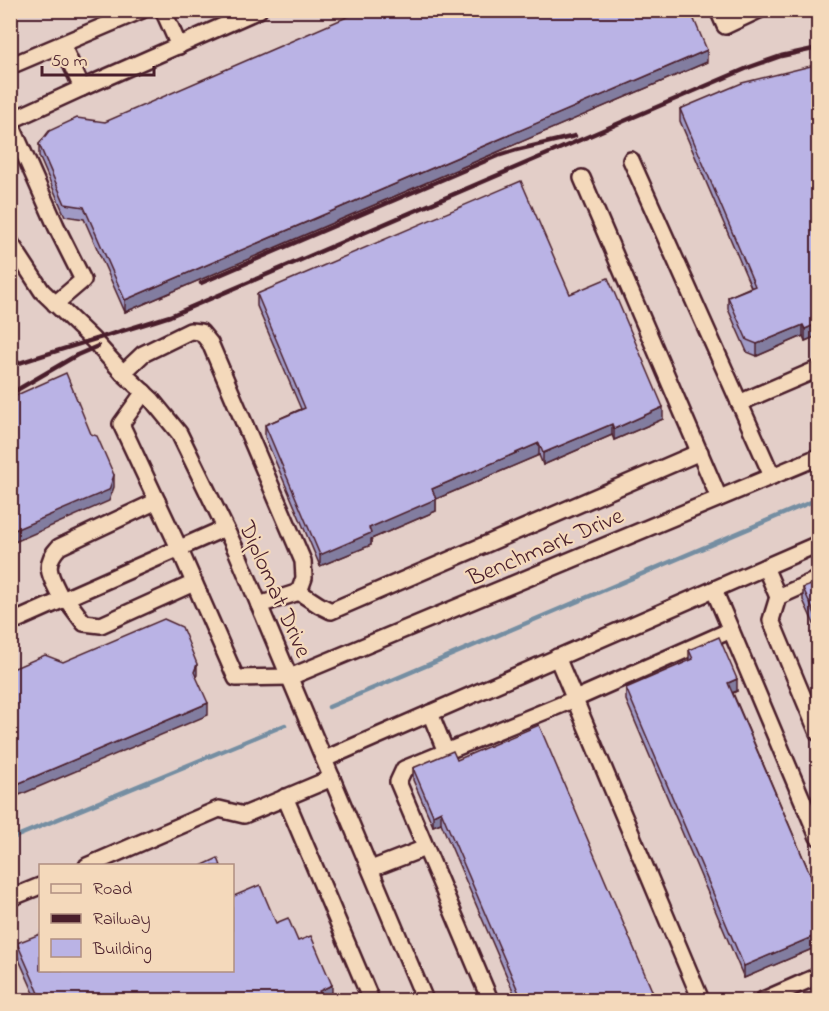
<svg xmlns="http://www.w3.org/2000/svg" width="829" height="1011" font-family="'Indie Flower',sans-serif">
<rect width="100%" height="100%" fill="#f4d9bb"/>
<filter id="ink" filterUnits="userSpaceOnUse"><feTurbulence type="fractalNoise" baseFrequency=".0167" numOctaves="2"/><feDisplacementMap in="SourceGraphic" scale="12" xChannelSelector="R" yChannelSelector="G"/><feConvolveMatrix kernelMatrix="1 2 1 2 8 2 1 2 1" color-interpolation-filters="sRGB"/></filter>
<g filter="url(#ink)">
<!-- built -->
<path fill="#e3cec8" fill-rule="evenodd" d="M 10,11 L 818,11 L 818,1000 L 11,1000 ZM 40,866 L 232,866 L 232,970 L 40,970 Z"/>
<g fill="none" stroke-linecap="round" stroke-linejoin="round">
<!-- stream -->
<g stroke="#748ea2" stroke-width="4.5">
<polyline points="10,15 21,10"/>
<polyline points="329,707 818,499"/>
<polyline points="10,839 285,725"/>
</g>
<!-- minor casing -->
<g stroke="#4a1f2b" stroke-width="20">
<g id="minor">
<polyline points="163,10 179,46"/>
<polyline points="718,10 725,26 759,10"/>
<polyline points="10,66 142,10"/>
<polyline points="82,88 259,10"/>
<polyline points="10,121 82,88 62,44"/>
<polyline points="10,122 56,226 83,280 55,304"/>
<polyline points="631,160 772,476"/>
<polyline points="582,178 719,498"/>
<polyline points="10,242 42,291 93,340 123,373 152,400 179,433 236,550 425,1000"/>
<polyline points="123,373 143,354 190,331 201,332 210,343 303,561 304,578 299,592"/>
<polyline points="144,392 121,424 179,548 236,678 290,677 818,457"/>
<polyline points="739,403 818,369"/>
<polyline points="765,567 778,597"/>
<polyline points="818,579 778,597 771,620 818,733"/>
<polyline points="714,590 818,837"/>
<polyline points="66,599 84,623 101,625 194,583"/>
<path d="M 62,600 C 53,579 40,567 59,547 L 157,501"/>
<polyline points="259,605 299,592 319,605 331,611 700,452"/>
<polyline points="10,623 225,528"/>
<polyline points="557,657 701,1000"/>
<polyline points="430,713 446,752"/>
<polyline points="325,759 818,544"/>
<polyline points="285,797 371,1000"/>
<polyline points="87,866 219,809 244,815 332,778"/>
<polyline points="371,869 425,848"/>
<polyline points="13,897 40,886"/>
<polyline points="490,1000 398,782 404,769 575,699 731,630"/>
<polyline points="763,1000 818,976"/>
</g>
</g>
<!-- minor -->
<use href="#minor" stroke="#f4d9bb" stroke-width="15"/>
<!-- rail -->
<g stroke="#4a1f2b" stroke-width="4.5">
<polyline points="201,283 497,156 516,150 575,136"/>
<path d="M 10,366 C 63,348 117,333 170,316 L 750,67 L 781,56 L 818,48"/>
<polyline points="10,394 77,355 98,346"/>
</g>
</g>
<!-- wall -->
<g fill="#a09ac5" stroke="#4a1f2b" stroke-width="1.5">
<polygon points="707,62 125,312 84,219 65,216 39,156 39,144 105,122"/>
<polygon points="819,64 819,335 805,341 803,336 757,356 747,352 728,309 728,297 751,287 680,121 680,109"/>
<polygon points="257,294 570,294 663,419 614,440 612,435 543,465 539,455 436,499 436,511 371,539 371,545 320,566 265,437 265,425 301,409 257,306"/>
<polygon points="819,582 819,635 803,600 803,588"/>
<polygon points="689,650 737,691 733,693 819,895 819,955 815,957 812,949 744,978 626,700 626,688 689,661"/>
<polygon points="457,760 656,1000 517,1000 441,823 433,826 413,780 413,768"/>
<polygon points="234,896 276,923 298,941 332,997 324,1000 37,1000 17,955 17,943"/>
</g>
<!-- shaded-wall -->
<g fill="#827da0" stroke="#4a1f2b" stroke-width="1.5">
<polygon points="707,50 707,62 125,312 125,300"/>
<polygon points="819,323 819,335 805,341 805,329"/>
<polygon points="803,325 803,336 757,356 757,344"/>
<polygon points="663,407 663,419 614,440 614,429"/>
<polygon points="612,424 612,435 543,465 543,453"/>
<polygon points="539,443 539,455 436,499 436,511 371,539 371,545 320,566 320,555 369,528 432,489"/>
<polygon points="114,475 114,487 109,501 10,544 10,532"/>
<polygon points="197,664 197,675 194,684 194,672"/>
<polygon points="737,679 737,691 728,694 728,683"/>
<polygon points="208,703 208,715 10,799 10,787"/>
<polygon points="441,811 441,823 433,826 433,815"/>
<polygon points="812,937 812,949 744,978 744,966"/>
<polygon points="819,944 819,955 815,957 815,945"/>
<polygon points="332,985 332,997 324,1000 319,991"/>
</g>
<!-- building -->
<g fill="#bab3e5" stroke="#4a1f2b" stroke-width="1.5">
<polygon points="363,10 690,10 707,50 125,300 84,207 65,204 39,144 49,131 77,118 105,122"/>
<polygon points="819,64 819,323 805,329 803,325 757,344 747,340 728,297 755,286 680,109 742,83"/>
<polygon points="521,181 570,294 608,278 663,407 614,429 612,424 543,453 539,443 432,489 436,499 369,528 371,533 320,555 265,425 305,408 257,294"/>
<polygon points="66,373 91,434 97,436 114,475 109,490 10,532 10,398"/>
<polygon points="819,582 819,623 803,588"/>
<polygon points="164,619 182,627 197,664 194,672 208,703 10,787 10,670 45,655 63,662"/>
<polygon points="719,637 737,679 728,683 819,895 819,944 815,945 812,937 744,966 626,688 693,659 689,650"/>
<polygon points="539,725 656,1000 522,1000 441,811 433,815 413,768 453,751 457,760"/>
<polygon points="218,858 221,866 201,866"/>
<polygon points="260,885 276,923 288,918 298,941 311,936 332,985 319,991 323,1000 42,1000 17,943 40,934 40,970 232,970 232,892 234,896"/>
</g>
</g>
<g text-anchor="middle" stroke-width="4.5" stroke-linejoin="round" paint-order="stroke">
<!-- street labels -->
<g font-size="24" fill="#4a1f2b" stroke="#f4d9bb">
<text transform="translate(545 546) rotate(-23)" y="8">Benchmark Drive</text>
<text transform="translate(276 589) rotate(66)" y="8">Diplomat Drive</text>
</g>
</g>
<!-- margin -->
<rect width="829" height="1011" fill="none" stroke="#f4d9bb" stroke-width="36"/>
<rect x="18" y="18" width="793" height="975" fill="none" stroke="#4a1f2b" stroke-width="2" filter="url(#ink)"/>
<!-- legend -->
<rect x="39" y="864" width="195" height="108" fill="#f4d9bb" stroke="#b08f81" stroke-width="1.5"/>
<rect x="51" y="884" width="30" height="9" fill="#f4d9bb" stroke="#b08f81" stroke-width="1.5"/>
<text x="93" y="894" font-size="18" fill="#4a1f2b">Road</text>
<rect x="51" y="914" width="30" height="9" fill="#4a1f2b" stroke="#b08f81" stroke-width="1.5"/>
<text x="93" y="924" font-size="18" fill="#4a1f2b">Railway</text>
<rect x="51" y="939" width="30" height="18" fill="#bab3e5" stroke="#b08f81" stroke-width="1.5"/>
<text x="93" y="954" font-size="18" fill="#4a1f2b">Building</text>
<!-- scale -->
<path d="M42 66v9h112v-9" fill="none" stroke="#4a1f2b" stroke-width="3"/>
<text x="51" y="66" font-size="18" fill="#4a1f2b" stroke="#f4d9bb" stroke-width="4.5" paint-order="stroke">50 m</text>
</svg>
